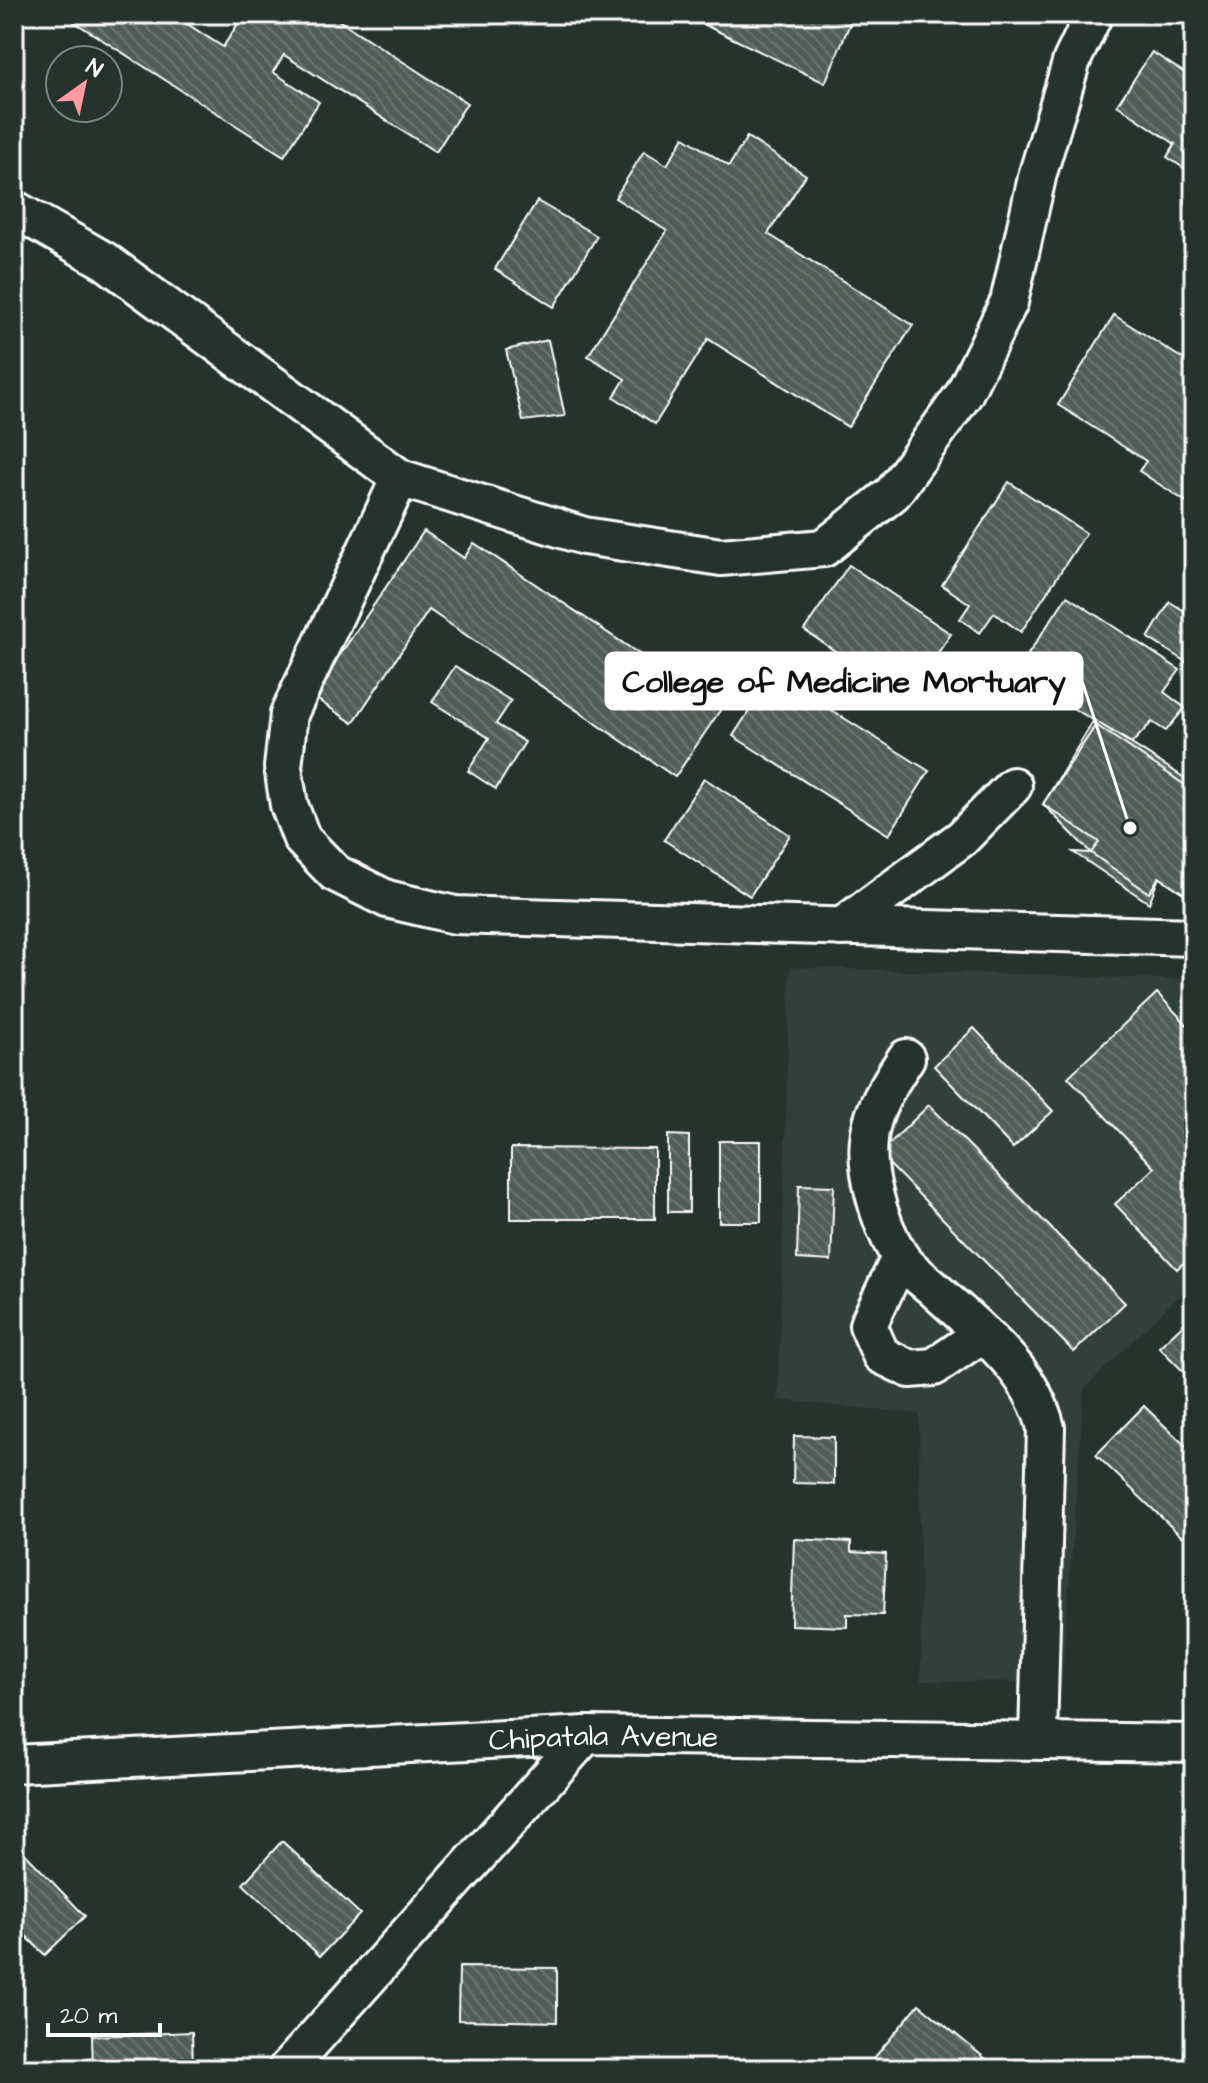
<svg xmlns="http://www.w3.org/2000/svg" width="1208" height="2083" font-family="'Architects Daughter',sans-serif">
<defs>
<pattern id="building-back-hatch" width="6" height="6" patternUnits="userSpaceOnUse" patternTransform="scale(2)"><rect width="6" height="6" fill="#515c57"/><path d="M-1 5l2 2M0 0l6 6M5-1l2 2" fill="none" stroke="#6b7470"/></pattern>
</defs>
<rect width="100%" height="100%" fill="#26332d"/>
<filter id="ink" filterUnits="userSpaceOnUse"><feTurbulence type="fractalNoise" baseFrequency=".0125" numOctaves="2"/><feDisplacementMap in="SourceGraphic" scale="16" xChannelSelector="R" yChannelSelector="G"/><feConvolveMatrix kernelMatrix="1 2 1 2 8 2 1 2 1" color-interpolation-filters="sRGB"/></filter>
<g filter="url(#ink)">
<!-- built -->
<polygon fill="#333f3a" points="790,967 1194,980 1194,1281 1084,1389 1061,1691 1038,1682 921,1681 919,1414 778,1400"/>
<!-- building -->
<g fill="url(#building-back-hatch)" stroke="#fff" stroke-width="2">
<polygon points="62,14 172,14 223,47 239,22 226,14 329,14 467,103 436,152 284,55 273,72 319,102 284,156"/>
<polygon points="682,14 854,14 825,83"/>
<polygon points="1152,52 1194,79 1194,175 1167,157 1175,144 1117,105"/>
<polygon points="684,137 729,166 747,137 806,175 768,234 913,325 848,427 708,339 655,424 614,397 625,379 588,356 667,231 615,198 644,151 667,165"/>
<polygon points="537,201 597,236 554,307 495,269"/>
<polygon points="1114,315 1194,366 1194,507 1139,471 1146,461 1058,405"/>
<polygon points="548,340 565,416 523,421 506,350"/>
<polygon points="1009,482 1086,533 1021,632 994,613 980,633 960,619 970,604 942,585"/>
<polygon points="424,531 464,558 474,543 721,709 675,777 429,610 353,723 312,696"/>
<polygon points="849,565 951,634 906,699 804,630"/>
<polygon points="1067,596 1180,670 1164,692 1185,708 1166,731 1152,722 1132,743 1015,674"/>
<polygon points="1170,602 1194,617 1194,667 1148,638"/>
<polygon points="455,666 511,701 496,724 525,742 496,789 468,771 489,738 432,702"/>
<polygon points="773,674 929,771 889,835 733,736"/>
<polygon points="1094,720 1194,784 1194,900 1159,877 1149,903 1073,852 1091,853 1043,804"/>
<polygon points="1096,725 1194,791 1194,900 1159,877 1149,893 1091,853 1099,842 1043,804"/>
<polygon points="704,778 790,835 750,896 664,840"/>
<polygon points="1157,993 1194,1032 1194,1253 1177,1269 1115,1204 1154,1168 1068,1077"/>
<polygon points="974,1028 1053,1111 1013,1148 934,1066"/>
<polygon points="929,1105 1125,1303 1074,1352 879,1154"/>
<polygon points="668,1135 689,1136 689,1212 668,1212"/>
<rect x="719" y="1141" width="42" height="81"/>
<polygon points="511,1148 655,1149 655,1219 511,1219"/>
<polygon points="799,1185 834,1186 831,1261 797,1259"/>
<polygon points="1194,1314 1194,1382 1159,1347"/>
<polygon points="1144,1406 1194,1454 1194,1525 1182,1537 1096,1455"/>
<polygon points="794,1436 834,1437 834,1484 793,1483"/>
<polygon points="794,1539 851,1542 851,1552 886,1554 883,1615 847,1614 847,1627 791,1625"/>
<polygon points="282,1841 360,1914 320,1956 243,1884"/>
<polygon points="14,1842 85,1916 45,1955 14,1924"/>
<polygon points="459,1967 557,1968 557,2022 458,2020"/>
<polygon points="919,2004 998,2069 865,2069"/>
<polygon points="192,2032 193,2069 93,2069 92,2036"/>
<polygon points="387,2066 463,2067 463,2069 387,2069"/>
</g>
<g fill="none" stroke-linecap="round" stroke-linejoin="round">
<!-- minor casing -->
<g stroke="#fff" stroke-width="42">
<g id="minor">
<polyline points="14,209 105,261 400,478 584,536 721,557 824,548 893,493 964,394 1009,302 1038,173 1072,60 1094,14"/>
<polyline points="400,478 289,714 283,767 289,805 302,839 335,873 387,899 455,915 1194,937"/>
<polyline points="841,927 962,838 1013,786"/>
<path d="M 906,1058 C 874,1107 859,1134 874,1193 C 879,1214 888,1237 899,1255 C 907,1268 923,1279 934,1289 C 978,1330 1031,1367 1046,1428 L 1038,1739"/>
<polyline points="900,1258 868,1325 881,1355 910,1369 934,1367 982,1334"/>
<path id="s1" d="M 14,1764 L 586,1735 L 1194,1743"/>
<polyline points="287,2069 586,1735"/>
</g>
</g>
<!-- minor -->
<use href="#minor" stroke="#26332d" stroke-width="36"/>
</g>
</g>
<g text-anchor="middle" stroke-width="8" stroke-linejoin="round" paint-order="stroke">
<!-- street labels -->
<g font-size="30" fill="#fff" stroke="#26332d">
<text dy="10" stroke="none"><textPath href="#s1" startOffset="590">Chipatala Avenue</textPath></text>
</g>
</g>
<!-- callouts -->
<path fill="none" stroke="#fff" stroke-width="3" d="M1130 828L1082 681"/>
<circle fill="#fff" stroke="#26332d" stroke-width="3" cx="1130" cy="828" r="8"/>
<rect fill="#fff" stroke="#fff" stroke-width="3" x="606" y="653" width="476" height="56" rx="8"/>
<g font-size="32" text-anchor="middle" font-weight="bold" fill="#111">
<text x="844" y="692">College of Medicine Mortuary</text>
</g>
<!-- margin -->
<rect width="1208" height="2083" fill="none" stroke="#26332d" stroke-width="48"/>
<rect x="24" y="24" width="1160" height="2035" fill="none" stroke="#fff" stroke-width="3" filter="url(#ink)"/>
<!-- north arrow -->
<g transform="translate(84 84) rotate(33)"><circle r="38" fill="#26332d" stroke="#7d8581" stroke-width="2"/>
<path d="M0-6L14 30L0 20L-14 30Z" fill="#ff9aa2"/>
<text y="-12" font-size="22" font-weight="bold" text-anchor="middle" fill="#ffffff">N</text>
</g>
<!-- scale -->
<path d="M48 2023v12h112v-12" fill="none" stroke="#ffffff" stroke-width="4"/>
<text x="60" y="2023" font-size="24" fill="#ffffff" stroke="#26332d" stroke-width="6" paint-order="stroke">20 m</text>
</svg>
